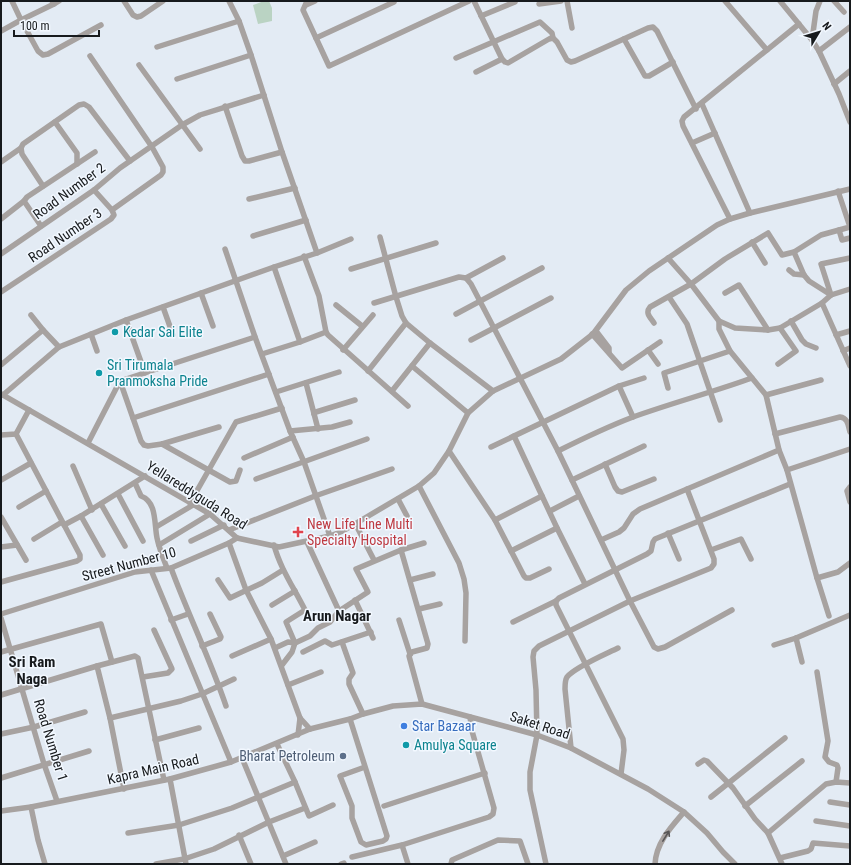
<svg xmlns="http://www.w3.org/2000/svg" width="851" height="865" font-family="'Roboto Condensed',sans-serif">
<rect width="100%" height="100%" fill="#e3ebf4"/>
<!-- green -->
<polygon fill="#bad3c3" points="264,1 269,1 272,8 272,21 258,24 253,5"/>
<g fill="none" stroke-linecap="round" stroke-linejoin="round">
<!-- minor -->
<g stroke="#a7a2a0" stroke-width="5.5">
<polyline points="52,1 54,4 59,1"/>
<polyline points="124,1 133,15 137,17 141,16 163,1"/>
<polyline points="229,1 239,21 251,55 282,152 317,253"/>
<polyline points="307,1 303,10 329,66 469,1"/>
<polyline points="474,1 502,59 505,62 508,63 549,39 553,38"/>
<polyline points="567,1 572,28"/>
<polyline points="725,1 767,50"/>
<polyline points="780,1 812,40 819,51 839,94 850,122"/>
<polyline points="834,1 844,12"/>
<polyline points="54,4 21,20 38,51 43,55 48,54 101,25"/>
<polyline points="539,4 561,1"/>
<polyline points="306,5 315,1"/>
<polyline points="481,16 515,2"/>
<polyline points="1,31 21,20 12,1"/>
<polyline points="316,38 394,2"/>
<polyline points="624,39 645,76 649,76 673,62"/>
<polyline points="812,40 816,11 820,1"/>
<polyline points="157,47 239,21"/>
<polyline points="819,51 850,27"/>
<polyline points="90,56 152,147 163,167 163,172 161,175 112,210"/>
<polyline points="456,58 540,22 552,33 553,38 557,42 567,60 571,62 575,61 648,28 653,27 657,31 696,109"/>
<polyline points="139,65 200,149"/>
<polyline points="476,72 502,59"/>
<polyline points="177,79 251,55"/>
<polyline points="834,84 850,71"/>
<polyline points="702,104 750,213"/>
<polyline points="225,106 242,156 245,161 249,161 282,152"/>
<polyline points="55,122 77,153 77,164"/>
<polyline points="692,143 715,133"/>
<polyline points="1,162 21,148"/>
<polyline points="43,186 22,154 21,148 23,144 79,105 84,104 89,107 130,161"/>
<polyline points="249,199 295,188"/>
<polyline points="1,219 24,201"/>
<polyline points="730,219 683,126 682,121 684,117 799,24"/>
<polyline points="41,226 24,201 27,197 95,152"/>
<polyline points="839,230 842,240 850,238"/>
<polyline points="253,236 306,220"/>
<polyline points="380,237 396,297 402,316 406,323 430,343 493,391"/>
<polyline points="752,242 765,263"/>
<polyline points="225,249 255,337 290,431 304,462 330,536"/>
<polyline points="794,252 804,275 809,281 831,295"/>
<polyline points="1,254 94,190 120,168 182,125 200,115 264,95"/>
<polyline points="304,256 319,296 326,332 328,335 408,406"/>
<polyline points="668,258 691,284 719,321 719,329 730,351 766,395 779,450 787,470 817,578 829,616"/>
<polyline points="274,267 300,342"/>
<polyline points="351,269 436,243"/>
<polyline points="789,270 794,274 804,275"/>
<polyline points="466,278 471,284 558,451 630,601 654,647 658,649 665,647 732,610"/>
<polyline points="1,292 111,219 114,215 112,210 94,190"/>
<polyline points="201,293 213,326"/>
<polyline points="725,293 739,285 768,330"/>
<polyline points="831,295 821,264 850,258"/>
<polyline points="669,297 687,324 720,420"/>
<polyline points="374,303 459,277 466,278 503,258"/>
<polyline points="822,303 850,366"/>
<polyline points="336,305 362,326"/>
<polyline points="163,307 173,335"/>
<polyline points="456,314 542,268"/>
<polyline points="126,320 145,373"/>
<polyline points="719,321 735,328 768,330 780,328 822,303 831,295 850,289"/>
<polyline points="791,321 802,340 806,344 816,348"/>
<path d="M 654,323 C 650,317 645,313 650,307 L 691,284 L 725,259 L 768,233 L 782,255 L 794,252 L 821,235 L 850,227 L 838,191"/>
<polyline points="43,330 59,347"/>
<polyline points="596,331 609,348 609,352"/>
<polyline points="91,334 97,351"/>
<polyline points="592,334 622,368 660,342"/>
<polyline points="836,335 850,331"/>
<polyline points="471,340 551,298"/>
<polyline points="343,350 373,315"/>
<polyline points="648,350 658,364"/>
<polyline points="843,351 850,348"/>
<polyline points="262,354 300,342 326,332"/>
<polyline points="778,364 796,351 780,328"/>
<polyline points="1,365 43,330 31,315"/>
<polyline points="412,366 468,413"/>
<polyline points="368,371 406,323"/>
<polyline points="120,381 141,441 144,445 148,446 162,444 219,427"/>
<polyline points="306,383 318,429"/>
<polyline points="619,386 633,417"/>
<polyline points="668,388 664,373 730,351"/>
<polyline points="392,391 430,343"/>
<polyline points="276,392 339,372"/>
<polyline points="1,394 210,514 237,538 279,547 330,536 343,531 419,486 434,473 449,451 468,413 493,391 561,359 593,334 626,290 649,271 717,225 730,219 750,213 850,189"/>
<polyline points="3,395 59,347 126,320 274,267 317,253 351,239"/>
<polyline points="766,395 821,380"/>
<polyline points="314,414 316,412 355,400"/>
<polyline points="133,418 269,374"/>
<polyline points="290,431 332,427 350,422"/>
<path d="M 775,434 L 840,417 C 848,418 848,425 850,432"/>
<polyline points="1,435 16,434 29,410"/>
<polyline points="514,436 557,528 585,584"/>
<polyline points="88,443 120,381 255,337"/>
<polyline points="162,444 230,482 236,481 240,470"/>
<polyline points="491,447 619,386 644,378"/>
<polyline points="449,451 495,520 524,576 526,578 530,578 549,569"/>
<path d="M 558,451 C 582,439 607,427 633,417 C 672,403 713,392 752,378"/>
<polyline points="244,458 293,437"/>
<polyline points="605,464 615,487 618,491 622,492 654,479"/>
<polyline points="73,466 92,510"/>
<polyline points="787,470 850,449"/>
<polyline points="256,479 367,439"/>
<polyline points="1,480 31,463"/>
<polyline points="572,480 644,446"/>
<path d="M 135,483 L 141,496 C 157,502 154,523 157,538 C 159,548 163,558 167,568"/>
<polyline points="419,486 459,563 464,579 466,593 465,641"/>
<polyline points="850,487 847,491 850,502"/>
<polyline points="118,494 143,541"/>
<polyline points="398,499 407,516"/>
<polyline points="190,503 236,422 282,408"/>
<polyline points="101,504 125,546"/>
<polyline points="19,507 46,491"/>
<polyline points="550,511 579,496"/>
<polyline points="1,517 26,560"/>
<polyline points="495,520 542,496"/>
<polyline points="64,525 81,516"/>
<polyline points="356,525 374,560"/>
<polyline points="156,527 193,505"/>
<polyline points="229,530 315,496 392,469"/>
<polyline points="668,533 679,559"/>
<polyline points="34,539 62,522"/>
<polyline points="601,540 619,532 624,528 633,514 640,509 779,450"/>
<polyline points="191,541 224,525"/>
<polyline points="307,542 339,611"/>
<polyline points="229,543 246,590 271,639 300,718 310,729"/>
<polyline points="159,545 210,514"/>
<path d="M 274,545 C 280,568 294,588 305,610 L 286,622 L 295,643 L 292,652 L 282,665"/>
<polyline points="1,547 17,545"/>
<polyline points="401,550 428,644 427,648 412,652 409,656 422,704"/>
<polyline points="711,550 741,539 751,559"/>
<polyline points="511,551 557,528"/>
<polyline points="103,555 81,516 145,476"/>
<path d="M 171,568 C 188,614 210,659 226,706"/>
<polyline points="151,570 231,762"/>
<polyline points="817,578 838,572 850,563"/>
<polyline points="218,580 230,598 262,583 283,570"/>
<polyline points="410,580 433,574"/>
<polyline points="1,582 77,561 80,559 80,555 16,434"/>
<polyline points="355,600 373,638"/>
<polyline points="272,605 295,591"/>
<polyline points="419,609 440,604"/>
<polyline points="1,614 135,572 171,568 229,543 237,538"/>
<polyline points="1,618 44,764 57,801"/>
<polyline points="171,620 188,614"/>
<polyline points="399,620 410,654"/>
<polyline points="513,622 556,601"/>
<polyline points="796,638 802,662"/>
<polyline points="342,642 353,673 349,679 349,684 363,714"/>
<polyline points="774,645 796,638 850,615"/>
<polyline points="202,646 220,639 221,637 210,614"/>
<polyline points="275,648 288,642 295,643 310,636 318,628 330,622 339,611 368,592 356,569 401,550 424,543"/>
<polyline points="1,652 101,624 112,662"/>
<polyline points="303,652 325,641 332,645 371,632"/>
<polyline points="232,656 271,639"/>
<polyline points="97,666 110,718 124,789"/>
<polyline points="817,672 828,741 825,757 829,762 837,765 838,768 836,782"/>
<polyline points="143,677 168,673 172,669 154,630"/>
<polyline points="288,685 321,672"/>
<polyline points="1,695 97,666 135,656 138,658 164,780"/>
<polyline points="110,718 181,701 202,694 234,679"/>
<polyline points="350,719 387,836 386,839 383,841 366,845 361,842 352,818 352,806 340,776 365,767"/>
<polyline points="1,734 34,727 85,712"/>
<polyline points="298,735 300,718"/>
<polyline points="155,740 199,728"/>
<polyline points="277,744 295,782 309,816 333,805"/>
<path d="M 571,748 L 565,689 C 565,685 565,680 567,677 C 575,667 606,654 618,648"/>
<polyline points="242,758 286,864"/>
<polyline points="698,764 704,760 707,761 733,788 755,819 768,833 782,864"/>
<polyline points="621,774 624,750 623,739 556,605 556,601 559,598 647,554 651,551 653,542 655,539 790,484"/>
<polyline points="1,778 89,751"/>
<polyline points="170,779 186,864"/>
<polyline points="711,797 785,738"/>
<polyline points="830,802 850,805"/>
<polyline points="384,806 485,773"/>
<polyline points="745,806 802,761"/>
<polyline points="31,807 38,840 45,864"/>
<polyline points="1,811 31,807 170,779 231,762 310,729 350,719 363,714 393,706 422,704 537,735 571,748 648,789 684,812 707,833 723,852 735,864"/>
<polyline points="816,821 850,826"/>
<polyline points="128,833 179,825 232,808 295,782"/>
<polyline points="768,833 826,784 836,782 850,783"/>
<polyline points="239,835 251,864"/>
<polyline points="402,845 408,864"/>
<polyline points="283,856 315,842"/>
<polyline points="352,857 402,845 489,817 493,814 494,808 472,731 470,717"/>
<polyline points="780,858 808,851 811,849 813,843 850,846"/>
<polyline points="156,864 184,859 214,849 269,822 305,808"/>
<polyline points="341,864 344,863"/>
<polyline points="451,864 452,860 498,840 520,841 528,864"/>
<polyline points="546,864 530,790 530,772 537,735 536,690 533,657 534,651 539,646 630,601 711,568 714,564 714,559 687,489"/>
<path d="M 655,864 C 656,843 671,827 684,812"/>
</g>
</g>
<!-- one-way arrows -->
<defs><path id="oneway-shaft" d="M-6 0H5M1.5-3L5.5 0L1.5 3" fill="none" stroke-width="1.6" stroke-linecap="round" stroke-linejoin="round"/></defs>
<use stroke="#585758" href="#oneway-shaft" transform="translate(666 836) rotate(-58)"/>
<!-- markers -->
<g fill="#0f9aa8" stroke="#f2f8ff" stroke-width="1.5">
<circle cx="115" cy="332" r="4"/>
<circle cx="99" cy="373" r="4"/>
<circle cx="406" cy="745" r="4"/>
</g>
<path fill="#e0444e" stroke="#f2f8ff" stroke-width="1.5" d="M296 526h4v4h4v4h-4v4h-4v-4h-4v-4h4z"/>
<circle fill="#3f7fe0" stroke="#f2f8ff" stroke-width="1.5" cx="404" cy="726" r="4"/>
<circle fill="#5c6f8a" stroke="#f2f8ff" stroke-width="1.5" cx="343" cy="756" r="4"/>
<g text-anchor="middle" stroke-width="3" stroke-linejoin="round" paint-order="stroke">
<!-- street labels -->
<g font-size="14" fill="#171a1d" stroke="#f2f8ff">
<text transform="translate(69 191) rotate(-36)" y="5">Road Number 2</text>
<text transform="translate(65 235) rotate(-34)" y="5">Road Number 3</text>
<text transform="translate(197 495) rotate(32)" y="5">Yellareddyguda Road</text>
<text transform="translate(129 564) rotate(-15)" y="5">Street Number 10</text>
<text transform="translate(540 725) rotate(18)" y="5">Saket Road</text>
<text transform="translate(51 740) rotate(73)" y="5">Road Number 1</text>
<text transform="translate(153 769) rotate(-13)" y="5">Kapra Main Road</text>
</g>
<!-- culture labels -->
<g font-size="14" fill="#0d838f" stroke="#f2f8ff" text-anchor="start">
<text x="123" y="337">Kedar Sai Elite</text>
<text x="107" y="370">Sri Tirumala<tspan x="107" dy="16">Pranmoksha Pride</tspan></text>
<text x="414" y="750">Amulya Square</text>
</g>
<!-- health labels -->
<g font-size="14" fill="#be3a42" stroke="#f2f8ff" text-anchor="start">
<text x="307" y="529">New Life Line Multi<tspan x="307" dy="16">Specialty Hospital</tspan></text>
</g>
<!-- shop labels -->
<g font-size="14" fill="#366cbe" stroke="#f2f8ff" text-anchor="start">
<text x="412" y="731">Star Bazaar</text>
</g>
<!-- service labels -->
<g font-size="14" fill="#4e5e75" stroke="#f2f8ff" text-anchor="end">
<text x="335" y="761">Bharat Petroleum</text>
</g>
<!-- neighbourhood labels -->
<g font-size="15" font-weight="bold" fill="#171a1d" stroke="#f2f8ff">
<text x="337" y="621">Arun Nagar</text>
<text x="32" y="667">Sri Ram<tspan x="32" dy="17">Naga</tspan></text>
</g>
</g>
<!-- border -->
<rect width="851" height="865" fill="none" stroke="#171a1d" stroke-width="4"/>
<!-- north arrow -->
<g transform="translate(819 32) rotate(52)" stroke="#f2f8ff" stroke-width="3" paint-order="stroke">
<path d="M0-3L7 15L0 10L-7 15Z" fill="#171a1d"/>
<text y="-6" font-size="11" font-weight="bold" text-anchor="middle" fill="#171a1d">N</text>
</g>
<!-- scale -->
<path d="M14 30v6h85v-6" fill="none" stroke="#171a1d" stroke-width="2"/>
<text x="20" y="30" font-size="12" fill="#171a1d" stroke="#f2f8ff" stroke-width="3" paint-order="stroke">100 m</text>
</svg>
